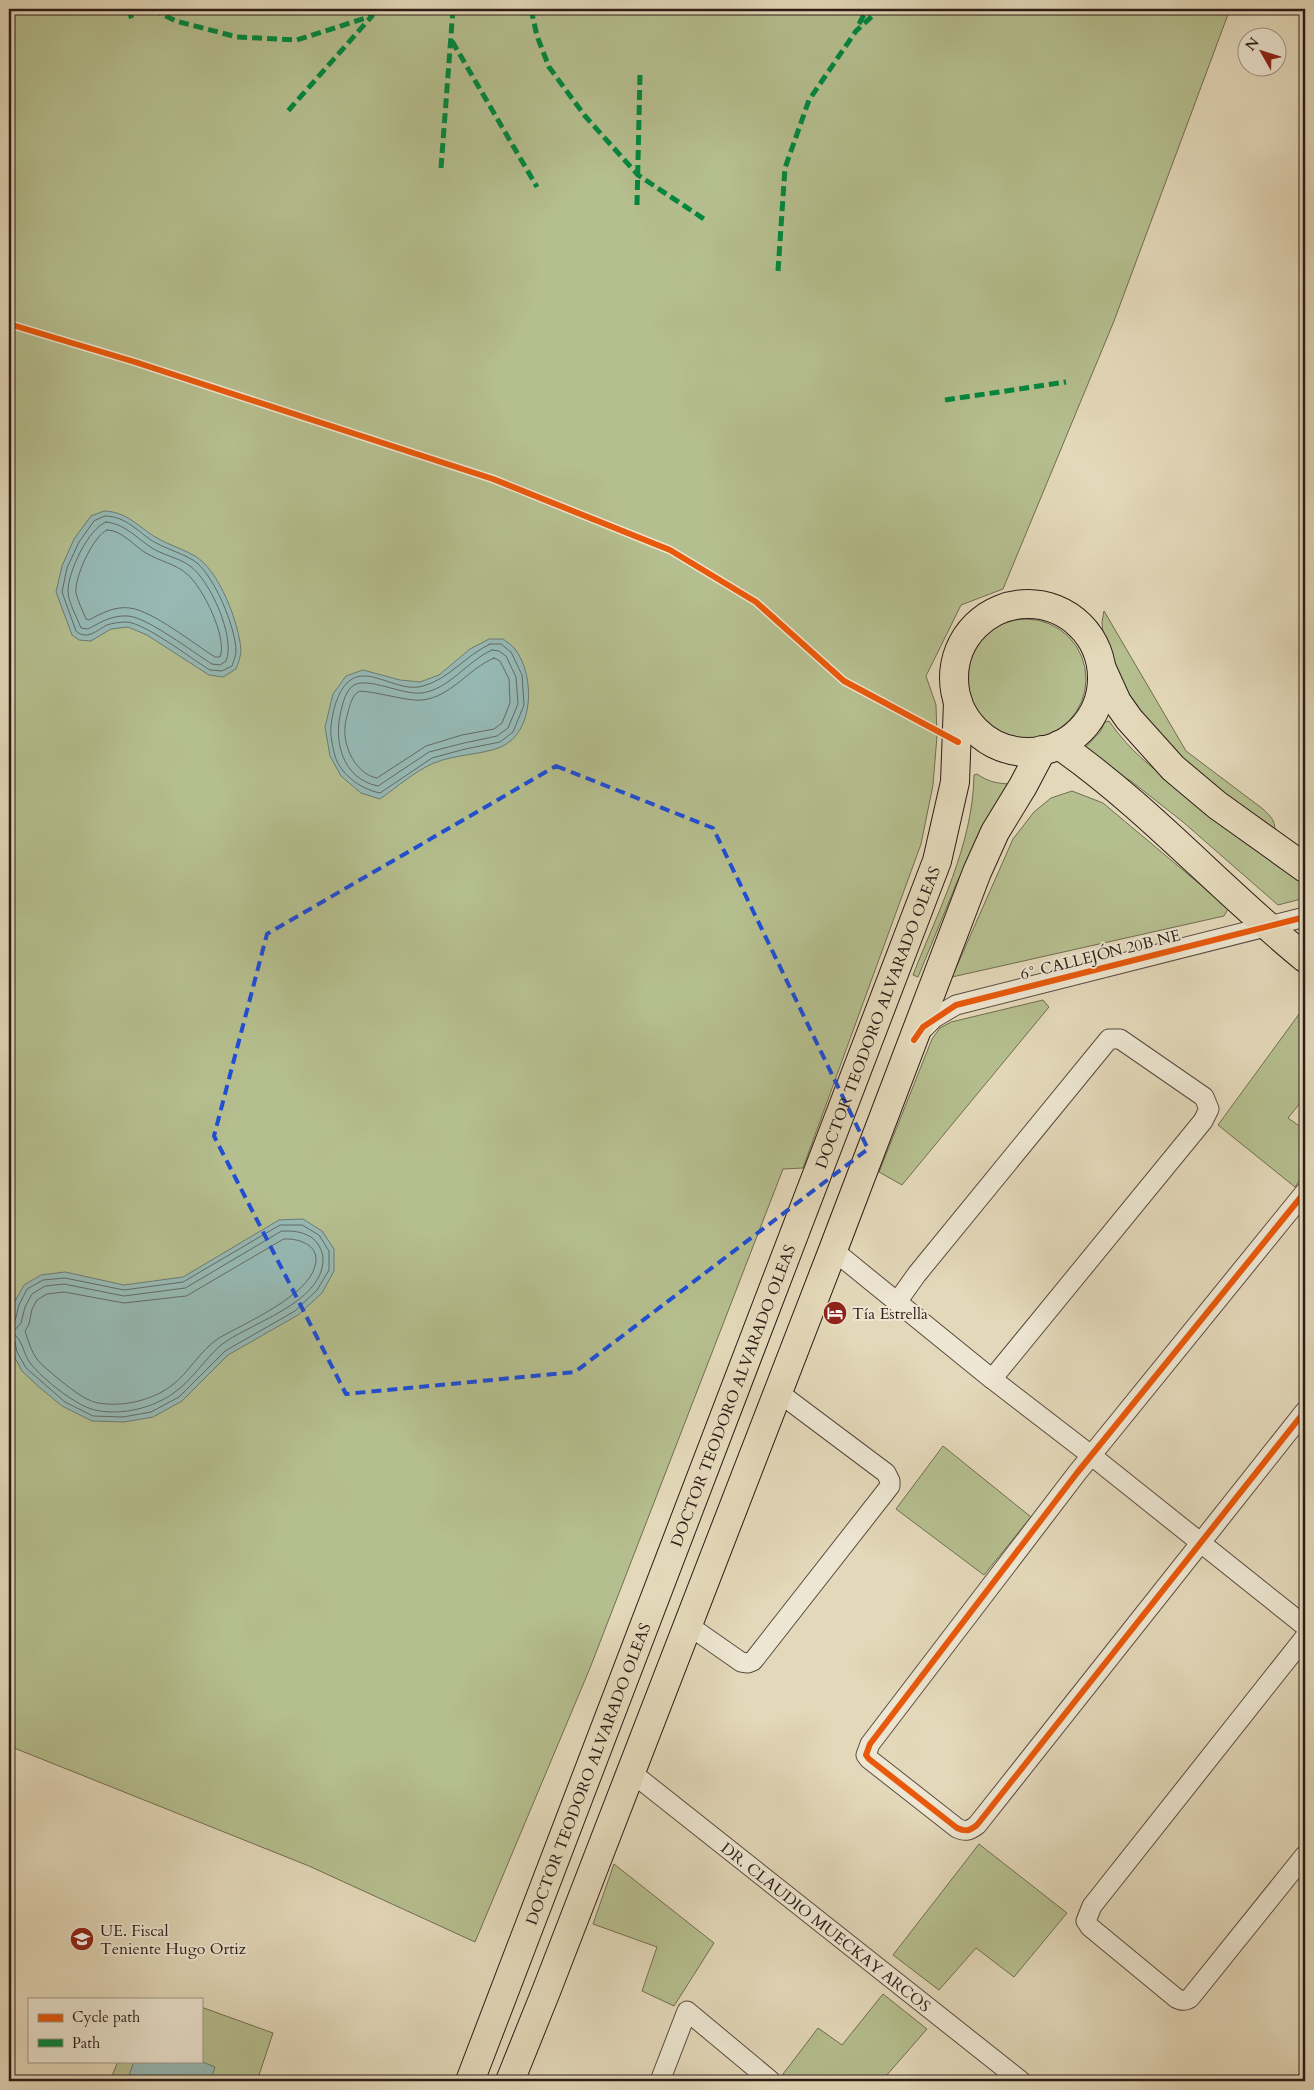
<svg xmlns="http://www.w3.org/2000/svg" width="1314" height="2090" font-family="Cardo,serif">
<rect width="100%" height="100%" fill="#e3d8b9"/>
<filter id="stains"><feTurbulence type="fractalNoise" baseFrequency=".004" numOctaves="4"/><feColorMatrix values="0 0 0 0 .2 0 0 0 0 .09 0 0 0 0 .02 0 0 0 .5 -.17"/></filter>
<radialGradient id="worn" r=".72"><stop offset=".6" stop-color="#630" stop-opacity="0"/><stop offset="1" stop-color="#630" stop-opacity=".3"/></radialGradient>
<!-- green -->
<g fill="#b5be8e" stroke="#716d52">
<polygon points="9,9 1230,9 1114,321 1003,589 961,605 926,676 936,705 937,736 933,785 921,844 803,1168 783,1169 590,1668 475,1942 309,1866 9,1746"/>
<path d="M 1104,611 L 1186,751 L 1263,809 C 1270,816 1275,820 1275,830 L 1187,766 L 1153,738 L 1117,677 L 1103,634 L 1102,622 Z"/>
<circle cx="1026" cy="679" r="60"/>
<path d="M 1109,721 C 1130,752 1157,772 1187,794 C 1226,822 1265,848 1305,874 L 1305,898 L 1278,905 L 1183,822 L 1131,781 L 1079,754 L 1100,732 L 1105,722 Z"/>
<path d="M 977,774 C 988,782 999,784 1013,784 L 978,838 L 957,882 L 918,977 L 913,975 C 938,911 973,845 974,775 Z"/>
<polygon points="1072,791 1103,803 1221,902 1228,909 1224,916 952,977 1013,839 1034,812 1051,798"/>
<polygon points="1043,1000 1049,1007 902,1185 879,1172 932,1039 940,1028 951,1022"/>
<polygon points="1305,1006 1305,1097 1288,1118 1305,1130 1305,1173 1295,1187 1218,1125"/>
<polygon points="943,1446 1031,1517 984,1575 896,1509"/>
<polygon points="979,1844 1067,1913 1014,1977 976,1948 939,1990 893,1955"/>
<polygon points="614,1864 714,1943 674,2006 642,1991 657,1947 593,1924"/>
<polygon points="883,1994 927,2029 886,2076 892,2081 793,2081 783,2074 818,2028 842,2045"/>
<polygon points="201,2007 273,2033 257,2081 110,2081 118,2061 201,2061"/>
</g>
<!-- water -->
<g fill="#96b9b4" stroke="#6c7a75">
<path d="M 104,511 C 128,512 138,527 157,538 C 169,545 183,549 195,556 C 219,570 239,623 241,650 C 241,656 238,663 236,669 L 223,677 L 209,675 L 147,635 L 128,627 L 111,629 L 91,641 L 79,640 L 72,635 L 56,592 L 62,566 L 74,539 L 91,516 Z"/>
<path d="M 489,639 L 503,639 C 507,642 512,645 515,649 C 535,675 535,732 501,747 C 481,755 456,754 434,763 C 415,771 397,787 380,799 L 361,793 L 341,776 L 330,756 L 325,727 L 333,694 L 346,676 L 363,670 L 400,680 L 420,682 L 439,675 L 470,649 Z"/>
<polygon points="303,1219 322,1231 334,1249 334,1271 322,1293 298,1315 228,1355 182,1401 153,1417 124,1422 92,1421 62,1406 39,1387 22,1371 13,1354 10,1337 14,1303 24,1285 41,1275 65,1272 124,1285 183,1277 279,1220"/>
<polygon points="134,2061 200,2061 215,2067 210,2081 127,2081"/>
</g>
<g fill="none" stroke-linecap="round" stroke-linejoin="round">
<!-- shore -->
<g stroke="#626a66" stroke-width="1">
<path d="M 105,516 C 126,516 138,532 154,542 C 167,549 181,553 193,560 C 213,572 236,628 236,651 C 236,656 233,662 232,666 L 222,671 L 210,670 C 193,660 144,622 126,622 C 121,622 112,623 107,625 C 97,630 87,641 76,631 L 62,592 L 67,568 L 79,542 L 94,521 Z"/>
<path d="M 106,522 C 123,523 136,537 149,546 C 161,555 178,557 190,566 C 210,580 236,638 226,661 L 220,665 L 212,664 C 194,653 147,617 128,616 C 112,615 101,622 88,629 L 81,628 C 77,617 68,602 68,591 C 68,572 88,529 106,522 Z"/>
<path d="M 107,530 C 122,530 134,546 146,553 C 159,561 176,564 187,574 C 202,586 228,638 220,657 L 215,657 C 194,644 153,611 130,608 C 115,606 102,613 89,620 L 86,619 C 83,611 78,602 76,593 C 74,578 93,536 107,530 Z"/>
<path d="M 490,644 L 501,644 L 511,652 L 522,675 L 524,705 L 513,732 L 500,742 L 465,749 L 432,758 L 380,793 C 360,789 338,773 334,752 C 332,744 330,733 331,726 C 333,707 341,676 363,676 C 380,675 403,692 423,686 C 449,679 465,656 490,644 Z"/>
<path d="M 492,650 L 499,651 L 506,656 L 516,677 L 518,704 L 508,728 L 497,736 L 464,743 L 429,752 L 378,786 C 343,779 333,742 341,711 C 343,702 346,690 354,685 C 369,677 402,695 421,693 C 449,690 467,661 492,650 Z"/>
<path d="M 494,658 L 500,661 L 509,679 L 510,703 L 502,723 L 494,729 L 462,735 L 426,746 L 377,778 C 356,774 343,747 345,727 C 345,722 347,717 348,712 C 350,705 352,696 358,692 C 363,688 408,702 422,700 C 451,697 468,669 494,658 Z"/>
<path d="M 282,1231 C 294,1231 300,1231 311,1237 C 318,1242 323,1251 323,1259 C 323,1304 248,1323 220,1346 C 204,1360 192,1380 175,1392 C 154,1408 121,1416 95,1410 C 76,1406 43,1379 31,1364 C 22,1353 24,1340 12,1333 L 21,1323 L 25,1307 L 32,1294 L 45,1286 L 64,1284 L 124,1296 L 185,1288 Z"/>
<path d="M 284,1239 C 300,1238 321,1246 315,1266 C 308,1296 245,1323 219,1338 C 200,1350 189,1373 171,1386 C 151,1401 122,1407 98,1403 C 83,1400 68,1386 56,1377 C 50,1371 42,1366 37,1359 C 31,1351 28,1340 25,1331 L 29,1324 L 32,1309 L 37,1300 L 47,1294 L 64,1292 L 124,1303 L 186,1296 Z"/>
<polyline points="9,1324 15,1321 19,1305 27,1289 43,1280 65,1278 124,1290 183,1282 280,1225 302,1225 319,1235 329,1251 329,1270 317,1290 295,1311 225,1351 179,1397 151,1412 123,1417 93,1416 65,1402 26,1368 17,1352 15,1342 9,1340"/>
</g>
<!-- street casing -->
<g stroke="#5a4b40" stroke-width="21">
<g id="street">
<polyline points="919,1033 934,1018 956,1005 1305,917"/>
<path d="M 1305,1192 L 1077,1473 L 870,1744 L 866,1755 L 869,1759 L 957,1828 C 966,1832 969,1831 977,1825 L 1305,1411"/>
<polyline points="833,1250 992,1379 1092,1456 1305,1626"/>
<polyline points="897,1302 917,1274 1109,1039 1120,1039 1204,1097 1209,1109 1203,1121 992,1379"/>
<polyline points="688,1625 741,1662 748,1663 753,1661 890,1486 890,1481 886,1473 778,1392"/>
<path d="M 1305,1637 L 1092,1906 L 1086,1921 L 1090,1927 L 1176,1998 C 1182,2001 1185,2001 1190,1998 L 1305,1855"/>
<path id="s1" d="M 631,1772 L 1021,2081"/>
<polyline points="660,2081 687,2011 771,2081"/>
</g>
</g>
<!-- primary casing -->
<g stroke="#2d1c17" stroke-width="30">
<g id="primary">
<circle cx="1028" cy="678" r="74"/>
<polyline points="1102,669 1117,702 1129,719 1173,768 1217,805 1305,868"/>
<path d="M 1059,745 C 1148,807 1221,890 1305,958"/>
<path id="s2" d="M 470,2081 L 937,861 L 955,782 L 958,702"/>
<polyline points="510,2081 547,1989 833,1250 977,872 995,832 1023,786 1042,750"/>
</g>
</g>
<!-- street -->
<use href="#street" stroke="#ede6d2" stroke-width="19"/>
<!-- primary -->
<use href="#primary" stroke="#e3d8b9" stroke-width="28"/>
<!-- quiet -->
<g stroke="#00873e" stroke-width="5" stroke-dasharray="10 5" stroke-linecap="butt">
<polyline points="128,9 132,19"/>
<polyline points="152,9 176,21 237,37 297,40 372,16 287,112"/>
<polyline points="531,9 537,36 549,67 585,116 638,175 704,219"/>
<polyline points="859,24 867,9"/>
<polyline points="452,41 537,187"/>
<polyline points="441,168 453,9"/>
<polyline points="637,205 640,74"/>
<polyline points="778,271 785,168 809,100 856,31 880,9"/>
<polyline points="945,400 1066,382"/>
</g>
<!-- cycleway casing -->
<g stroke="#ede6d2" stroke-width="9">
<g id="cycleway">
<polyline points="9,324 135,362 493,479 670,550 756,602 844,681 958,742"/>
<polyline points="914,1040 923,1027 956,1005 1305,917"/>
<path d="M 1305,1192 L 1077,1473 L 870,1744 L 866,1755 L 869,1759 L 957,1828 C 966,1832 969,1831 977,1825 L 1305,1411"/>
</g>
</g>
<!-- cycleway -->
<use href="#cycleway" stroke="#e8590c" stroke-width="6"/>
</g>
<!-- marked area -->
<path fill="none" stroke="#1d4ed8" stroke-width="4" stroke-dasharray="10 6" stroke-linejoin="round" d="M 556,766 L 713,828 L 868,1149 L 575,1372 L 346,1394 L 214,1136 L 267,934 Z"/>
<!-- icons -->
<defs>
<g id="hotel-disc" transform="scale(1.25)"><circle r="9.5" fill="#8f2418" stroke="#ede6d2"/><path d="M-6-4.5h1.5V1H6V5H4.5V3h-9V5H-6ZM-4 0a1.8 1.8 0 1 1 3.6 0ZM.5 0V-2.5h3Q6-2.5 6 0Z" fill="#fff"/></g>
<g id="school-disc" transform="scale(1.25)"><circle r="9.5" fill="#8f2418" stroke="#ede6d2"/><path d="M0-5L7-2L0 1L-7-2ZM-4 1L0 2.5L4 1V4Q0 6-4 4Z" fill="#fff"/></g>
</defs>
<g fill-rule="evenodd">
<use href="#hotel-disc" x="835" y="1313"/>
<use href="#school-disc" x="82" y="1939"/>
</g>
<g text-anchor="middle" stroke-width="4" stroke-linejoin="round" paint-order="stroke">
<!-- street labels -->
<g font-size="16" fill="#2d1c17" stroke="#ede6d2">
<text transform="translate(1100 954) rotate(-14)" y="6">6° CALLEJÓN 20B NE</text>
<text dy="6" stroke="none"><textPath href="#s2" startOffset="1139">DOCTOR TEODORO ALVARADO OLEAS</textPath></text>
<text dy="6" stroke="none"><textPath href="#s2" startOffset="734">DOCTOR TEODORO ALVARADO OLEAS</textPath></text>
<text dy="6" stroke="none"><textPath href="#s2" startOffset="329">DOCTOR TEODORO ALVARADO OLEAS</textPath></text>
<text dy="6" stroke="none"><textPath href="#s1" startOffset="249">DR. CLAUDIO MUECKAY ARCOS</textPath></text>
</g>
<!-- poi labels -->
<g font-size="16" fill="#2d1c17" stroke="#ede6d2" text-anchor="start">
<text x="852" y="1319">Tía Estrella</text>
<text x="100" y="1936">UE. Fiscal<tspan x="100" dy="18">Teniente Hugo Ortiz</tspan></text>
</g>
</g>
<!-- margin -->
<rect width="1314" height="2090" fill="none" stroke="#e3d8b9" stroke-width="30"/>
<rect x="10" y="10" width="1294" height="2070" fill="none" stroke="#2d1c17" stroke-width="2.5"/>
<rect x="15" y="15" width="1284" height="2060" fill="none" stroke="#2d1c17"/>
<!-- legend -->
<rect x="28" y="1998" width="175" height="65" fill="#ede6d2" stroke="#a09587"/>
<rect x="38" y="2014" width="25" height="8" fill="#e8590c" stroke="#a09587"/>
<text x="72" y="2022" font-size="15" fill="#2d1c17">Cycle path</text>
<rect x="38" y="2039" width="25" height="8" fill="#00873e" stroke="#a09587"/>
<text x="72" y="2048" font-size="15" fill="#2d1c17">Path</text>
<!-- north arrow -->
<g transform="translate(1262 52) rotate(309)"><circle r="24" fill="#ede6d2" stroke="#a09587"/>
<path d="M0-4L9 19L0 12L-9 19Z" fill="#8f2418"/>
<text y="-8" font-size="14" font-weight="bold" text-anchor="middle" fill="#2d1c17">N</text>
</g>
<rect width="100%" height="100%" filter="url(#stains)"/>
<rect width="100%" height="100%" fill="url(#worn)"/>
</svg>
